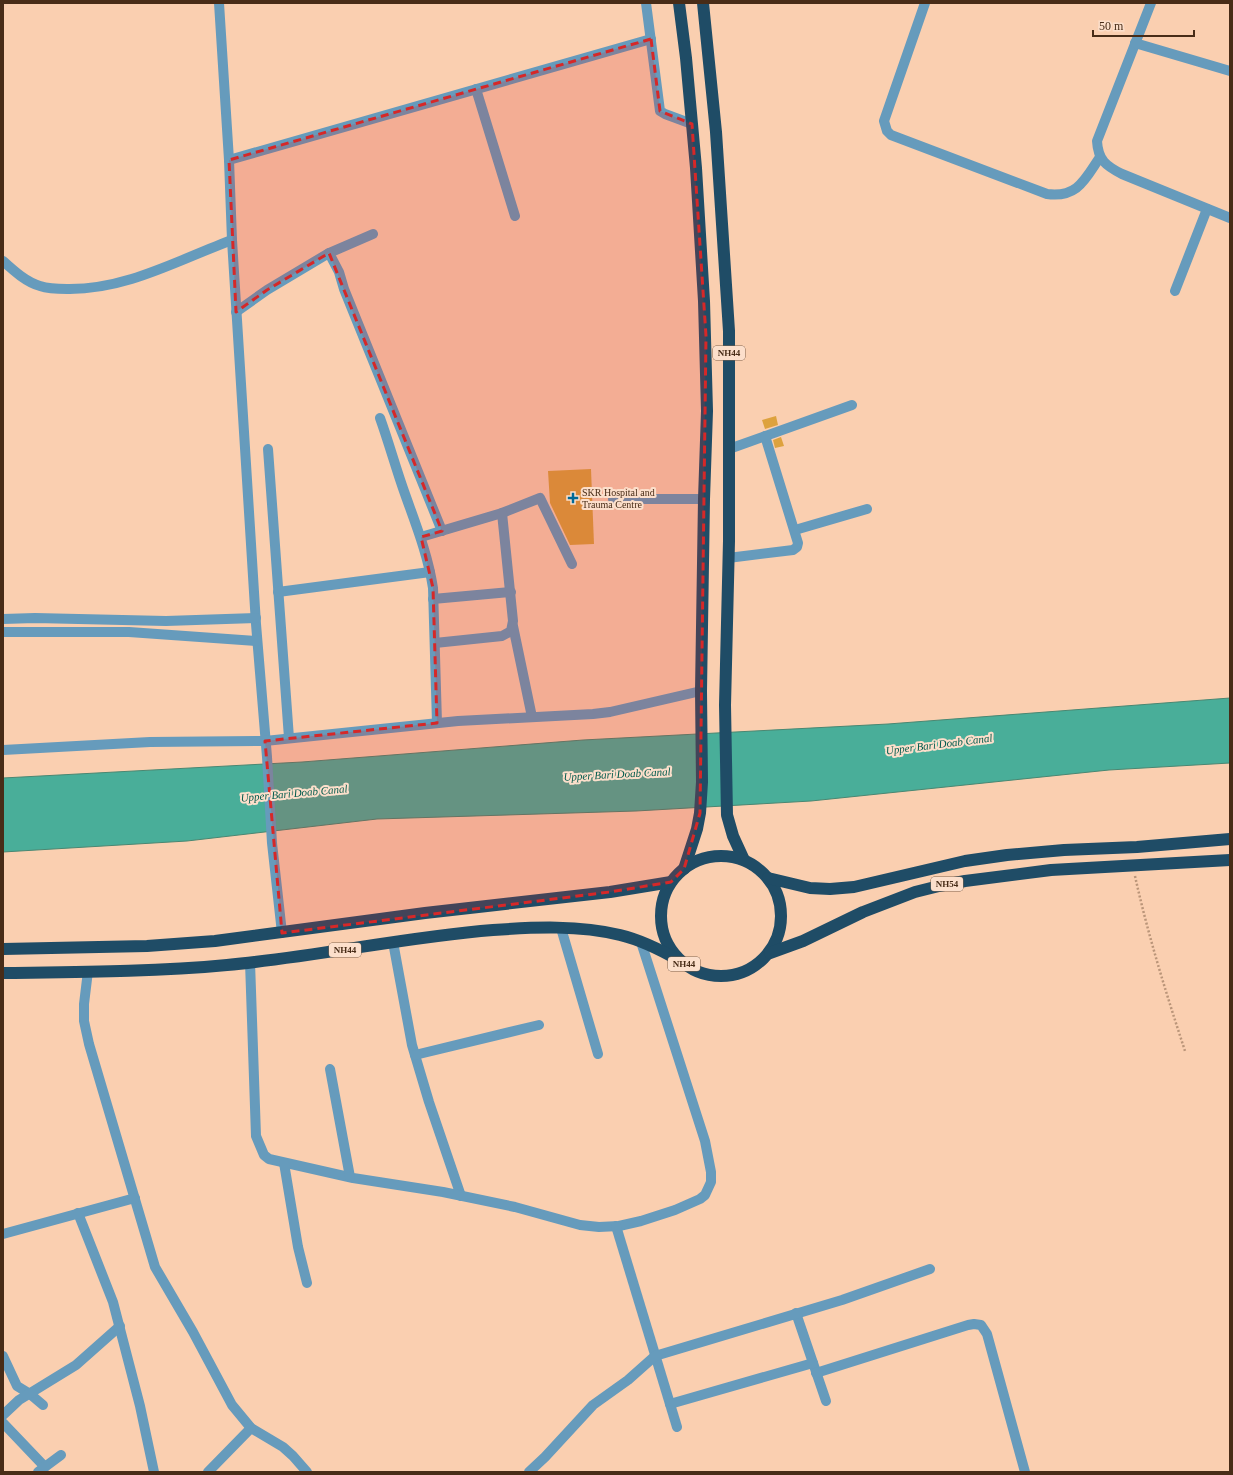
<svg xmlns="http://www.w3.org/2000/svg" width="1233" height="1475" font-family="'Times New Roman',serif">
<rect width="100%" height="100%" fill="#facfb0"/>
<!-- water -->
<polygon fill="#49ae99" stroke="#498772" points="1230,698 1230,763 1109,770 811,801 636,811 377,819 187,841 3,852 3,778 302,762 583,740 888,724"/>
<!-- building -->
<g fill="#dda23e">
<polygon points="776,416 778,425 765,429 762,420"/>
<polygon points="781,437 784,446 775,448 773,440"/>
<polygon points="591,469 594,544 570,545 550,503 548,471"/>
</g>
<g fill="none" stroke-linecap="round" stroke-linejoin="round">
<!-- path -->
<path stroke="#ba9579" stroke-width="2.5" stroke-dasharray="2 2" stroke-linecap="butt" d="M 1135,876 C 1148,935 1166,993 1185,1051"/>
<!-- minor -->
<g stroke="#669bbc" stroke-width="10">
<polyline points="219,3 229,160 232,240 256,624 267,757 272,843 282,933"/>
<polyline points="646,3 660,111 665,114 692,124"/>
<path d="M 925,3 L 884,121 L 887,131 L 891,135 L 1047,194 C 1078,198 1085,179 1100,157"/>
<path d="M 1151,3 L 1097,141 C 1098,160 1106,166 1122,174 L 1230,218"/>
<polyline points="1135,43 1230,71"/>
<polyline points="476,89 515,216"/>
<polyline points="229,160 651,39"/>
<polyline points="329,253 373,234"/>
<path d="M 3,261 C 14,271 26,282 40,286 C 49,289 58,289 67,289 C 126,290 178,260 232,240"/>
<polyline points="1175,291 1207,209"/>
<polyline points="236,312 267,290 329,253 339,272 344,289 442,531"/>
<path d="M 380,418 C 389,443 396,469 405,494 C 416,525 428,555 433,588 L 437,723"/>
<polyline points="268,449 289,738"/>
<polyline points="729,449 852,405"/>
<polyline points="613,499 704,499"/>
<polyline points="502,513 540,498 572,564"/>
<polyline points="795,530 867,509"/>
<polyline points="421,537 502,513 513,621 511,631 502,636 435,643"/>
<polyline points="728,558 793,550 797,547 798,543 765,436"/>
<polyline points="278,592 430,572"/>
<polyline points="433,599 511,592"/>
<polyline points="3,619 35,618 166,621 256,618"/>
<polyline points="513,626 532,717"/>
<polyline points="3,632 129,632 257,641"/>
<polyline points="3,750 150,742 265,741 458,721 593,714 610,712 701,691"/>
<polyline points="561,928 598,1054"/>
<polyline points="393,942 412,1045 429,1102 461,1196"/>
<polyline points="250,962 256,1136 264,1155 269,1159 353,1178 443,1192 515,1207 580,1225 599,1227 619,1226 641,1221 675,1210 700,1199 705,1195 711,1182 711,1172 705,1141 641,942"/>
<polyline points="88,971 84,1004 84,1021 89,1044 155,1267 193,1332 232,1405 251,1428 283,1447 293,1456 307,1472"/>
<polyline points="415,1055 539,1025"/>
<polyline points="330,1069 350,1177"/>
<polyline points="284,1163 298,1247 307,1283"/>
<polyline points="78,1213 113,1302 140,1406 154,1472"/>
<polyline points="616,1226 677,1427"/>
<polyline points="3,1234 135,1198"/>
<polyline points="796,1313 826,1401"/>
<polyline points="3,1356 17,1386 30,1394 43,1405"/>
<polyline points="816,1373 968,1325 974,1324 981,1325 987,1334 1025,1472"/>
<polyline points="670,1404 813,1363"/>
<polyline points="3,1415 19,1400 76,1365 120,1326"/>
<polyline points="3,1423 45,1467"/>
<polyline points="38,1472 61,1455"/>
<polyline points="208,1472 251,1428"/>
<polyline points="529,1472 545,1457 593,1405 628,1380 655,1356 842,1300 930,1269"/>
</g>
<!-- highway -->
<g stroke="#1f4c66" stroke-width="12">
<polyline points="679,3 686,58 696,168 704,301 707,411 704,499 701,691 702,782 700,813 697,829 684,869"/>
<polyline points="703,3 716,132 729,331 729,541 725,705 727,815 733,836 744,860"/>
<circle cx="721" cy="916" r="60"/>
<polyline points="768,878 810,888 830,889 854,887 965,861 1007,855 1064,850 1137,847 1230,839"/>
<polyline points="3,949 147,946 215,941 425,913 610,892 671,882"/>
<polyline points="770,953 803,941 863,912 915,892 939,886 965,881 1051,870 1230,860"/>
<path d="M 3,973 C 78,972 152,972 227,965 C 316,957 404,937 493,930 C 535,927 579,925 620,935 C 641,940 661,950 680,961"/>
</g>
</g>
<!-- marked area -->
<path fill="#d62828" fill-opacity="0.2" stroke="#d62828" stroke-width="3" stroke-dasharray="8 5" stroke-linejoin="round" d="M 651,39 L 660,111 L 692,124 L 706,336 L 700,813 L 684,869 L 671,882 L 610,892 L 282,933 L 265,741 L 437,723 L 433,588 L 421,537 L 442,531 L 329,253 L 267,290 L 236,312 L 229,160 Z"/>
<!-- markers -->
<path fill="#006997" stroke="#fcdfcb" stroke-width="1.5" d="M571 492h4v4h4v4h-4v4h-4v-4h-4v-4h4z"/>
<g text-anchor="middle" stroke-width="4" stroke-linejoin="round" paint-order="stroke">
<!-- shield labels -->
<g fill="#fcdfcb" stroke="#7e624d" stroke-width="1">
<rect x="713" y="346" width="32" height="14" rx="3"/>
<rect x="931" y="877" width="32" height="14" rx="3"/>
<rect x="329" y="943" width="32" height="14" rx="3"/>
<rect x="668" y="957" width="32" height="14" rx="3"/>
</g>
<g font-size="9" font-weight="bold" fill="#482c17">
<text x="729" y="356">NH44</text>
<text x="947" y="887">NH54</text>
<text x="345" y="953">NH44</text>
<text x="684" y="967">NH44</text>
</g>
<!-- poi labels -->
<g font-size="10" fill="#482c17" stroke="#fcdfcb" text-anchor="start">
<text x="582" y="496">SKR Hospital and<tspan x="582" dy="12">Trauma Centre</tspan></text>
</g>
<!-- water labels -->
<g font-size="11" font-style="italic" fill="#005a4c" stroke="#fcdfcb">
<text transform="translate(939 744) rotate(-7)" y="4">Upper Bari Doab Canal</text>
<text transform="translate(617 774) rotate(-3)" y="4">Upper Bari Doab Canal</text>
<text transform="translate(294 793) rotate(-5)" y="4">Upper Bari Doab Canal</text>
</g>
</g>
<!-- border -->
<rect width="1233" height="1475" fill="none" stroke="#482c17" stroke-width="8"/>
<!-- scale -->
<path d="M1093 30v6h101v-6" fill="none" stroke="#482c17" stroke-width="2"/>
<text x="1099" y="30" font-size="12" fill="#482c17" stroke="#fcdfcb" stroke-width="3" paint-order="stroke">50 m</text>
</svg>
